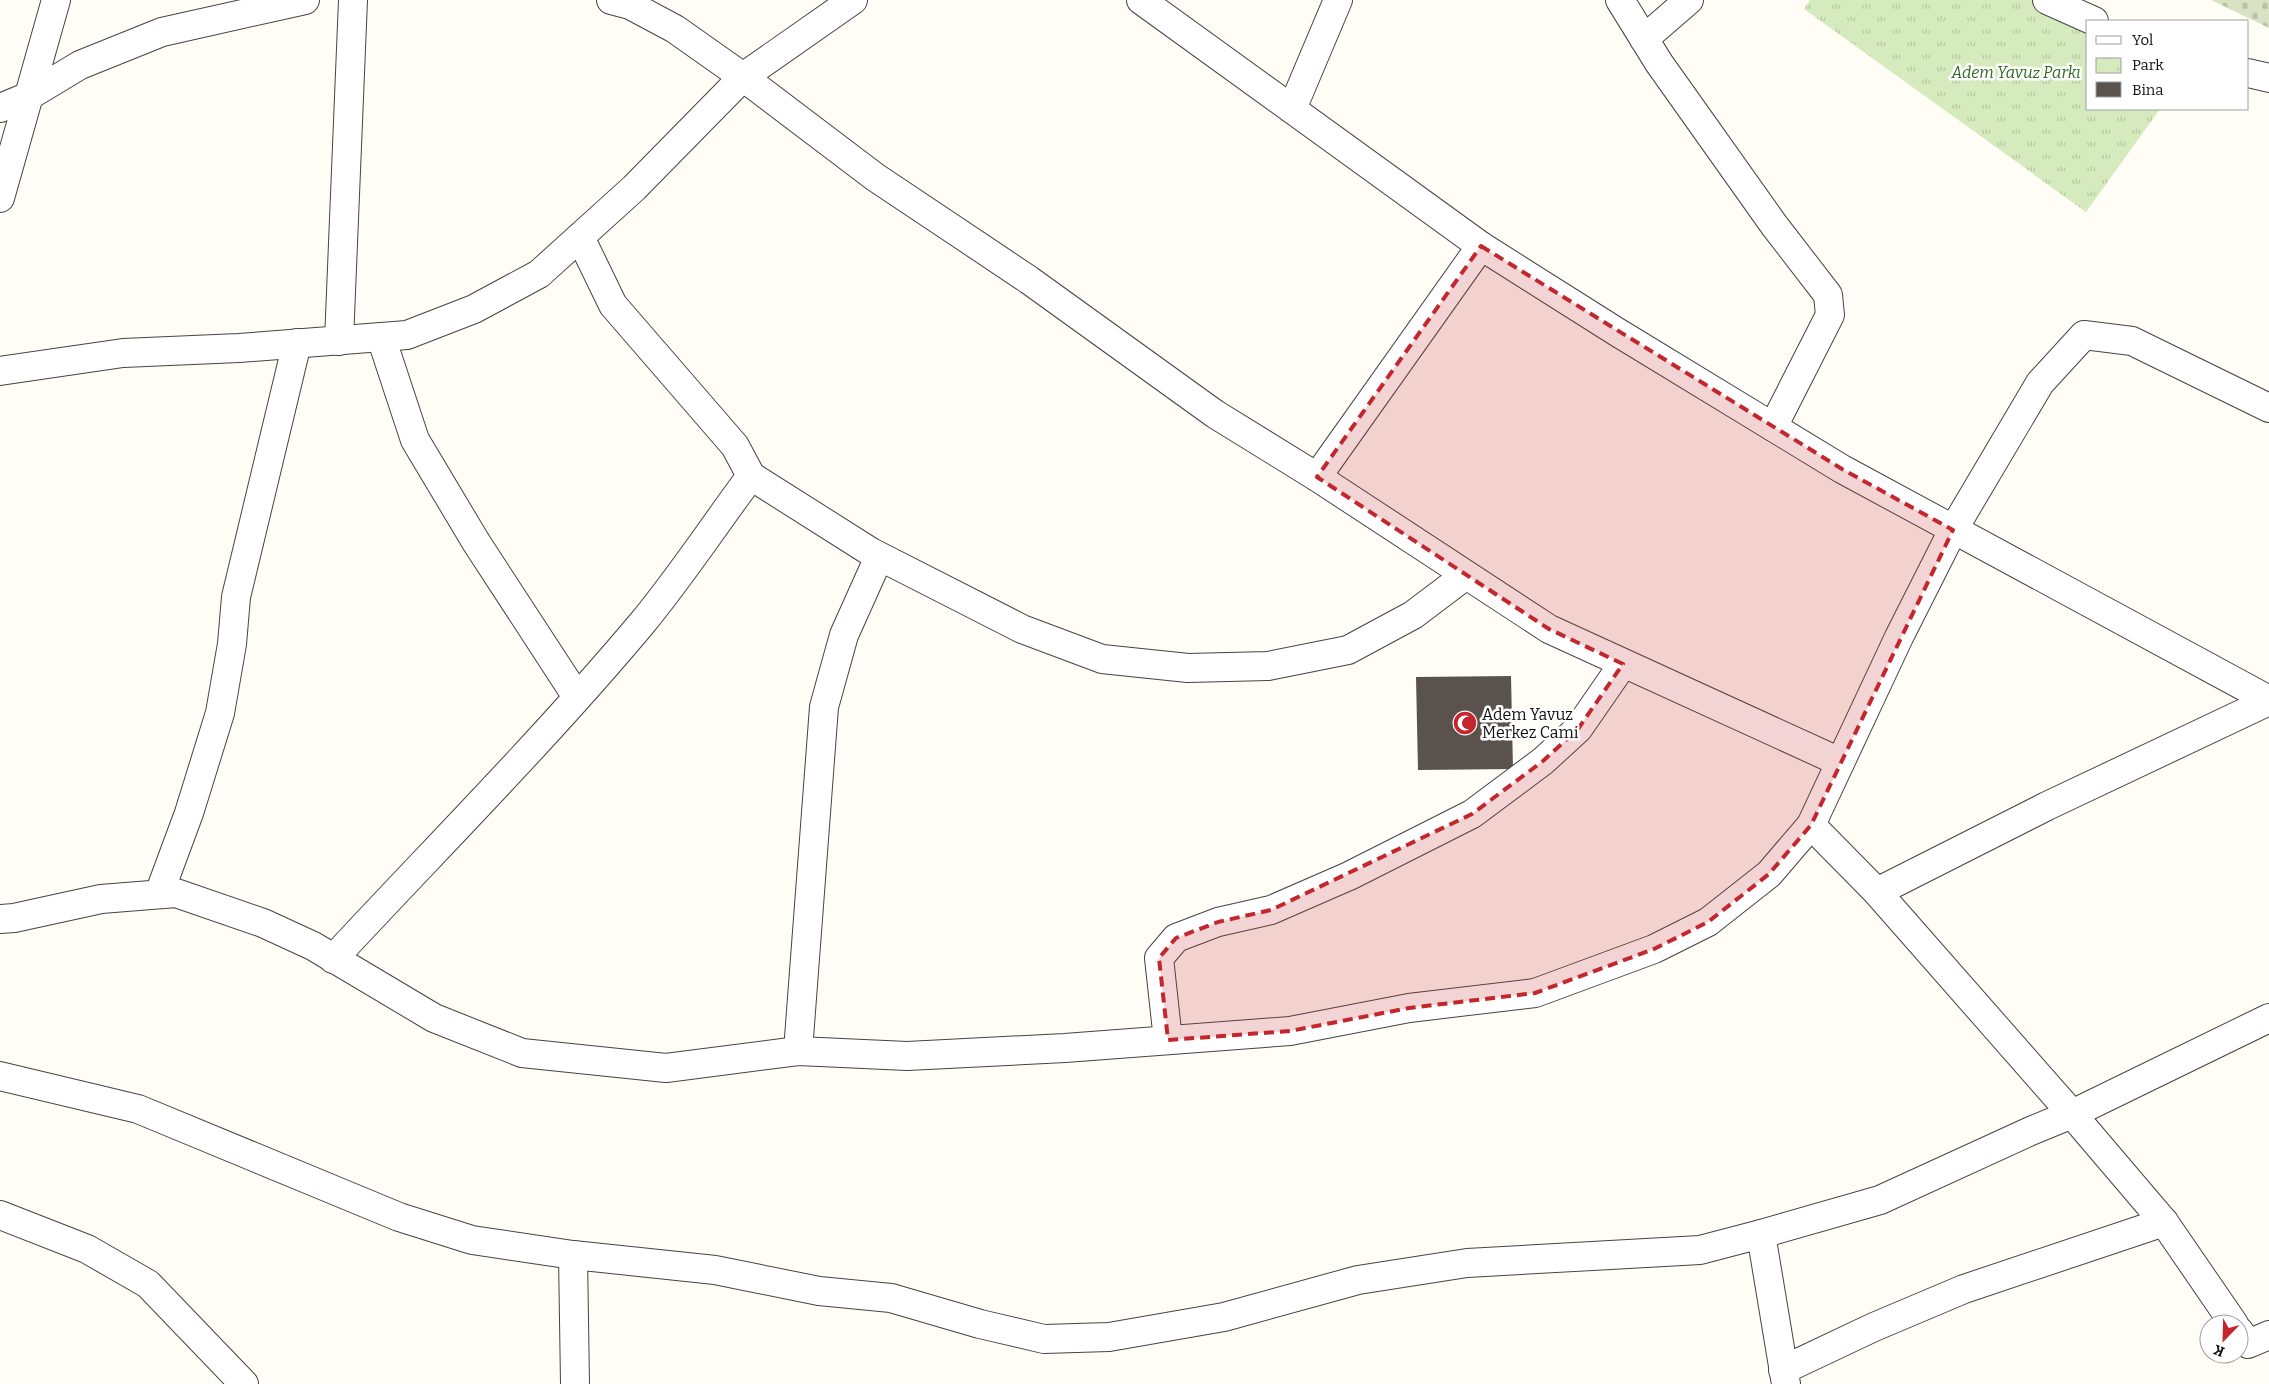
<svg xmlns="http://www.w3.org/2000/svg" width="2269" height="1384" font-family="Bitter,serif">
<defs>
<pattern id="cemetery-stones" width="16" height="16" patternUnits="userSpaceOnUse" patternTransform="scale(1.25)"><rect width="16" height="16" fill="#d9e3c4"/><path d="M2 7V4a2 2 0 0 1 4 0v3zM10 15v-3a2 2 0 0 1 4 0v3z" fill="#b9c2a7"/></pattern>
<pattern id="park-tufts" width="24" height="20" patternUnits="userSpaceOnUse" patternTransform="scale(1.25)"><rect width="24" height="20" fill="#d5ebbd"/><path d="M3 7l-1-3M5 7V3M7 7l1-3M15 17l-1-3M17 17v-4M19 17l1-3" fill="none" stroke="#b6c8a1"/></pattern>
</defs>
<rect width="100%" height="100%" fill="#fffdf5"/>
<!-- cemetery -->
<polygon fill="url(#cemetery-stones)" points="2211,0 2269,0 2269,28"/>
<!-- park -->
<polygon fill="url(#park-tufts)" points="1810,0 2058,0 2088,21 2088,109 2160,109 2086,212 1804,9"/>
<!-- building -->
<polygon fill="#5a524d" points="1511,676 1513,769 1418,770 1416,677"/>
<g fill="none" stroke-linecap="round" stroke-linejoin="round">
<!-- street casing -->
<g stroke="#444" stroke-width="30">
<g id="street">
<polyline points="611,0 630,5 675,29 743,77 875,177 1029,280 1215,414 1317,477 1549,629 1840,762"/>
<polyline points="1141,0 1481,246 1617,332 1842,469 2269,700"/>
<polyline points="1620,0 1659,63 1774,225 1828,295 1830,315 1773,427"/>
<polyline points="2047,0 2094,21"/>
<polyline points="1644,39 1689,0"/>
<polyline points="2248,73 2269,78"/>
<polyline points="0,108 27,97 80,65 162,32 305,0"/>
<polyline points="1292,109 1338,0"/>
<polyline points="0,198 56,0"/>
<polyline points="580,237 613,305 735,446 751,476 871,552 1022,629 1102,659 1188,668 1268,666 1348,650 1413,615 1466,575"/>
<polyline points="381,337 415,440 476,542 577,697"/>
<polyline points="339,341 353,0"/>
<polyline points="0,371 123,353 239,348 407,335 474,309 539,274 634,188 743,77 853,0"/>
<polyline points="1317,477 1481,246"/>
<polyline points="1811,825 1877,892 2072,1114 2164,1222 2234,1324"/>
<polyline points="1877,892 2047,806 2269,701"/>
<polyline points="159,894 189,813 220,713 232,644 236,597 297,343"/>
<polyline points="0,919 14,918 101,899 176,893 263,923 313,946 434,1018 522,1053 666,1068 798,1051 907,1056 1065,1048 1290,1031 1409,1008 1535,993 1654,949 1708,922 1769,874 1811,825 1899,637 1953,530 2040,383 2084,335 2132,341 2269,408"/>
<path d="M 333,959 C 437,847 545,739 643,622 C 681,576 715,524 751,476"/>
<polyline points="1168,1040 1159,958 1176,938 1218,922 1271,910 1349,876 1472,814 1543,761 1578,729 1623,664"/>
<polyline points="798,1051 824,707 844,635 879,557"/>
<polyline points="0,1076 138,1109 399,1217 472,1240 573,1255 715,1270 819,1291 891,1298 980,1324 1044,1339 1109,1337 1224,1317 1358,1280 1467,1263 1700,1250 1761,1234 1880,1200 2033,1130 2072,1114 2269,1018"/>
<polyline points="0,1215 87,1249 148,1284 244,1384"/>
<polyline points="1761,1234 1786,1384"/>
<polyline points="573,1255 575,1384"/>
<polyline points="2239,1331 2248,1344 2269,1335"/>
<polyline points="1783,1370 1874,1327 1964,1289 2164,1222"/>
</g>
</g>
<!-- street -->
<use href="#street" stroke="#fff" stroke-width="28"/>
</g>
<!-- marked area -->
<path fill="#c4262e" fill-opacity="0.2" stroke="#c4262e" stroke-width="4" stroke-dasharray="10 6" stroke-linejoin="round" d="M 1481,246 L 1842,469 L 1953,530 L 1811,825 L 1769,874 L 1708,922 L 1654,949 L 1535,993 L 1409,1008 L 1290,1031 L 1168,1040 L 1159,958 L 1176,938 L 1218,922 L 1271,910 L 1472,814 L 1543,761 L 1578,729 L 1623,664 L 1549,629 L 1317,477 Z"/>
<!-- icons -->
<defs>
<g id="mosque-disc" transform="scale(1.25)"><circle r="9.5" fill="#c4262e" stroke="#fff"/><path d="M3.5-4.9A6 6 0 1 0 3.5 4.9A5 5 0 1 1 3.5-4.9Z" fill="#fff"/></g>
</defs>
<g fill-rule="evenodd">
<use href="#mosque-disc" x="1465" y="723"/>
</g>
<g text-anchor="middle" stroke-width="5" stroke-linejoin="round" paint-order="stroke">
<!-- park labels -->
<g font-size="16" font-style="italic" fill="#2f6b1f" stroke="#fff">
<text x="2016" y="78">Adem Yavuz Parkı</text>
</g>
<!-- poi labels -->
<g font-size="16" fill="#111" stroke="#fff" text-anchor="start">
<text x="1482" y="720">Adem Yavuz<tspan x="1482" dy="18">Merkez Cami</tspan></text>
</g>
</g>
<!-- legend -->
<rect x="2086" y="20" width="162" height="90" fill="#ffffff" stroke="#a0a0a0"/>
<rect x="2096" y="36" width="25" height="8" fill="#ffffff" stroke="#a0a0a0"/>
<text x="2132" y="45" font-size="15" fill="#111111">Yol</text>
<rect x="2096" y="58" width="25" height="15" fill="url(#park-tufts)" stroke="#a0a0a0"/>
<text x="2132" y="70" font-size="15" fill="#111111">Park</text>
<rect x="2096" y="82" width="25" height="15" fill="#5a524d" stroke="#a0a0a0"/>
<text x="2132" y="95" font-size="15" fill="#111111">Bina</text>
<!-- north arrow -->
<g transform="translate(2224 1339) rotate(203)"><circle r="24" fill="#ffffff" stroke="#a0a0a0"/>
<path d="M0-4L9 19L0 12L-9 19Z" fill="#c4262e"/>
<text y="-8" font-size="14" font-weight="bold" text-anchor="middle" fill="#111111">K</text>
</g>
</svg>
